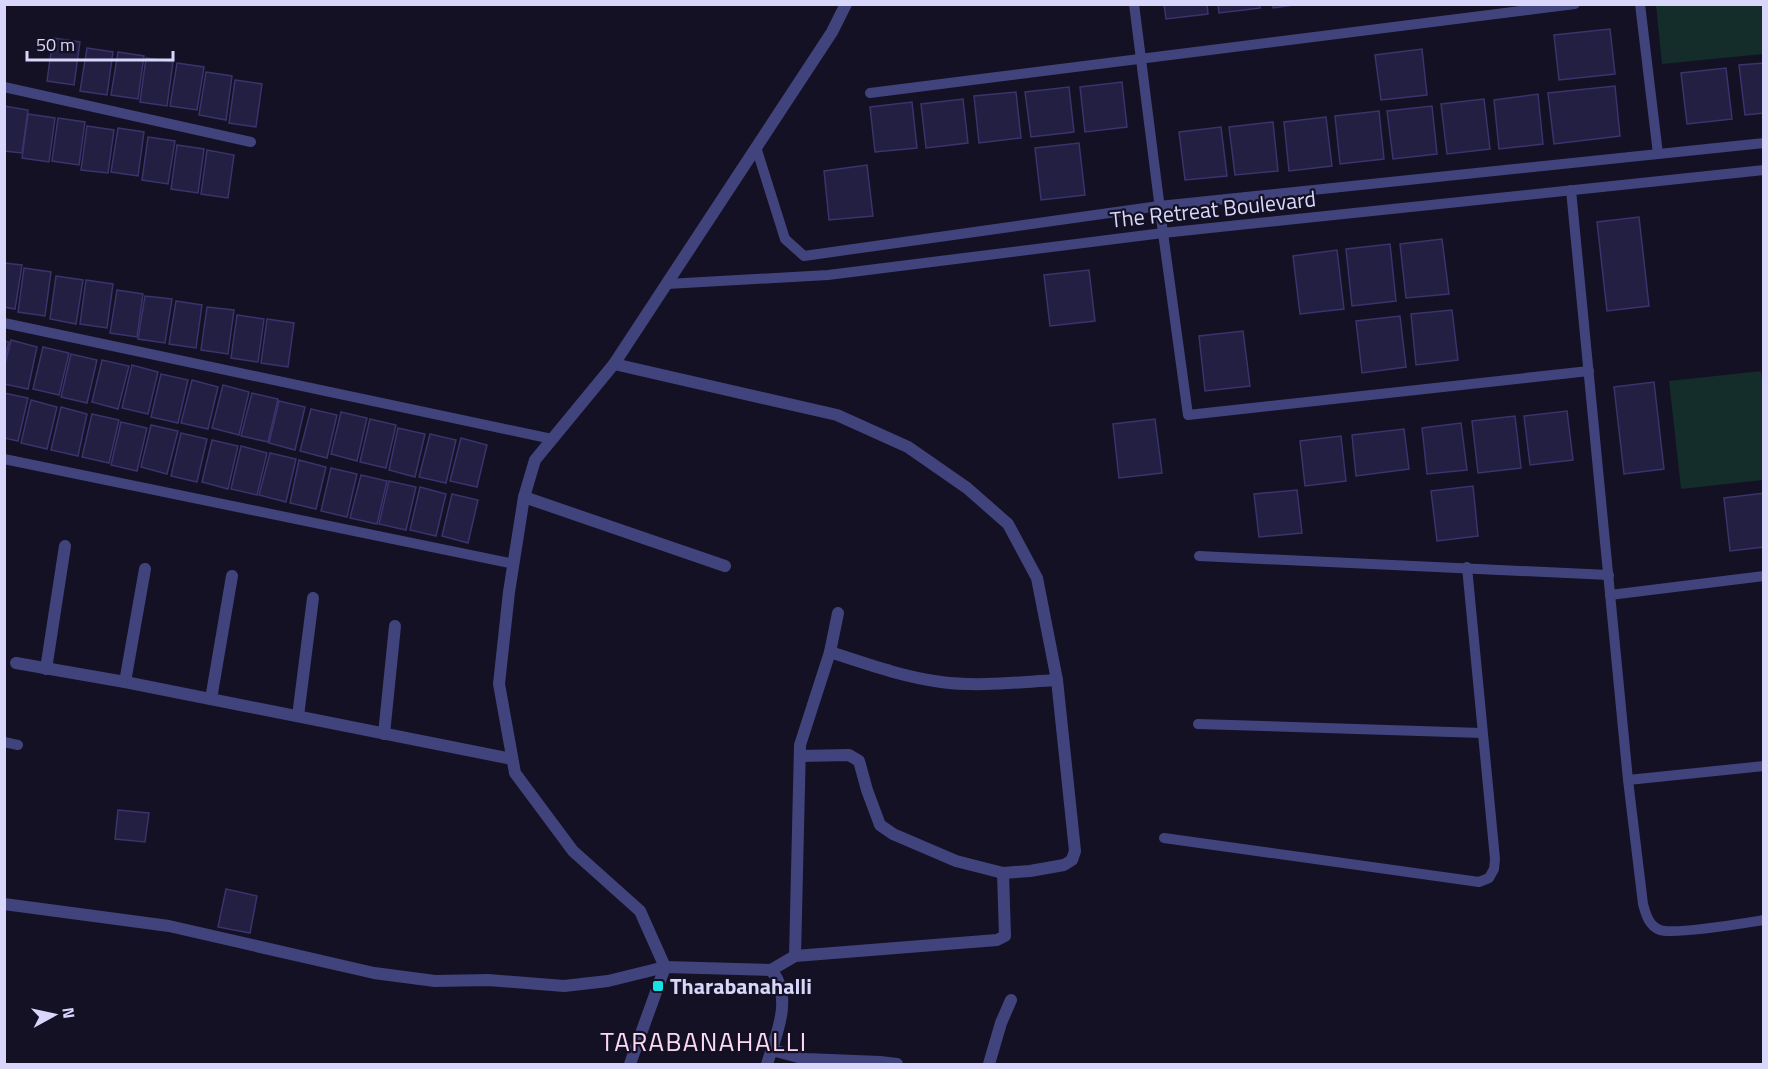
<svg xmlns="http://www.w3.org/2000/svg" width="1768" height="1069" font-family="'Titillium Web',sans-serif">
<rect width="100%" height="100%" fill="#131123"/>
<!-- green -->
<g fill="#142c2a">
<polygon points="1656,5 1763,5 1763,54 1662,64"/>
<polygon points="1761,371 1764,396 1763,480 1681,489 1669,381"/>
</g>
<!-- building -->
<g fill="#231f42" stroke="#3a336c" stroke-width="1.5">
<polygon points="1164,4 1207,4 1208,14 1166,19"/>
<polygon points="1218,4 1260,4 1260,8 1219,13"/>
<polygon points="1273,4 1301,4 1273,8"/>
<polygon points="1610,29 1615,74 1559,80 1554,35"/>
<polygon points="53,38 80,42 74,85 47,81"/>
<polygon points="87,48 113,52 107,95 80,91"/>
<polygon points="1422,49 1427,95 1381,100 1375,55"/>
<polygon points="118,52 144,56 138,99 111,95"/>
<polygon points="146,58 173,62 167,106 140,102"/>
<polygon points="177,63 204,67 197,110 170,106"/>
<polygon points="1764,63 1764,113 1745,115 1739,65"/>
<polygon points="1726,68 1732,119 1687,124 1681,73"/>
<polygon points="206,72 232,76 226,120 199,115"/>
<polygon points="235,80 262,84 256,127 229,123"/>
<polygon points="1122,82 1127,127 1085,132 1080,87"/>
<polygon points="1615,86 1620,136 1554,144 1548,93"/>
<polygon points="1069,87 1074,132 1031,137 1025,92"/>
<polygon points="1016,92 1021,138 979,143 974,96"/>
<polygon points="1538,94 1543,144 1499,149 1494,100"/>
<polygon points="963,99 968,143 926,148 921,104"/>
<polygon points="1484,99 1490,149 1447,154 1441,104"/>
<polygon points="912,102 917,148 875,152 870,107"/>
<polygon points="4,106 28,110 22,153 4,151"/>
<polygon points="1432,106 1437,154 1393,159 1387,111"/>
<polygon points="1379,111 1384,159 1340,164 1335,116"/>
<polygon points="28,114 55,118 49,162 22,158"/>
<polygon points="1326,117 1332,166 1289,171 1284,122"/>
<polygon points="58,118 85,122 79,165 52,161"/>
<polygon points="1273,122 1278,171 1235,175 1229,127"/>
<polygon points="87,126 114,130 108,173 81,170"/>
<polygon points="1221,127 1227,176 1185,180 1179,132"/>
<polygon points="118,128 144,132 138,176 111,172"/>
<polygon points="148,137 175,141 168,184 142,180"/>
<polygon points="1079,143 1085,195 1041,200 1035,148"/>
<polygon points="177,145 204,149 198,193 171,189"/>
<polygon points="207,150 234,155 228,198 201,194"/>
<polygon points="867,165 873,216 829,220 824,171"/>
<polygon points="1639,217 1649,306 1607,311 1597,222"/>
<polygon points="1442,239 1449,294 1406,298 1400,244"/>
<polygon points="1390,244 1396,301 1352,306 1346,249"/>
<polygon points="1337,250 1344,309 1300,314 1293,256"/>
<polygon points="4,263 22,265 15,309 4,307"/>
<polygon points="24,268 51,272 45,316 18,312"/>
<polygon points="1089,270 1095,321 1050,326 1044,275"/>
<polygon points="56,276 83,280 76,324 50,319"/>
<polygon points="86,280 113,284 107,328 80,324"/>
<polygon points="117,290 143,294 137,337 110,333"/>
<polygon points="145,296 172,299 165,343 138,339"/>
<polygon points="176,301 202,305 196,348 169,344"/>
<polygon points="207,307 234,310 228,354 201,350"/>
<polygon points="1452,310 1458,360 1416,365 1411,314"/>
<polygon points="237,315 264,319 258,362 231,358"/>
<polygon points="1400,316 1406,367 1362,373 1356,321"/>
<polygon points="267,319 294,323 288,367 261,363"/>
<polygon points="1243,331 1250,386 1205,391 1199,336"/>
<polygon points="11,340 37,347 28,389 4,384 4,368"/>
<polygon points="4,341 9,342 4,361"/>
<polygon points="43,347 69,353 59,395 33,389"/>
<polygon points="71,354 97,360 87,403 61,397"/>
<polygon points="102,360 129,366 118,409 92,402"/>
<polygon points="132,365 158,372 148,414 122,408"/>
<polygon points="161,374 188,380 178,423 151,417"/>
<polygon points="192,380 218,387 208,429 181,423"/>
<polygon points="1654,382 1664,469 1624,474 1614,387"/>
<polygon points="223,385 249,392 239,435 212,428"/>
<polygon points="4,393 28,398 18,441 4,438"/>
<polygon points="252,393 278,399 268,442 241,436"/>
<polygon points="31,400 57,407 47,449 21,443"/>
<polygon points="279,401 305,407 295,450 269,443"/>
<polygon points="61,407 87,414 78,456 51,450"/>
<polygon points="311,409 337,415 327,458 300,451"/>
<polygon points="1567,411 1573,460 1530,465 1524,416"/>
<polygon points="341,412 367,418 357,461 331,454"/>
<polygon points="92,414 119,420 109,463 82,457"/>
<polygon points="1515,416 1521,468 1478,473 1472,421"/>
<polygon points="370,419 396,425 386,468 360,462"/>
<polygon points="1155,419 1162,473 1119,478 1113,424"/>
<polygon points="121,422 147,428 137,471 111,465"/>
<polygon points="1461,423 1467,470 1427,474 1422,428"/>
<polygon points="151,425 178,431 167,474 141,467"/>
<polygon points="398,428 425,434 415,477 389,470"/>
<polygon points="1404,429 1409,469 1356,476 1352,435"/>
<polygon points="181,433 207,439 197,482 171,476"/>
<polygon points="430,434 456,440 446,483 419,477"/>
<polygon points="1341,436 1346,481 1305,486 1300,441"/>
<polygon points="461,438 487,445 477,487 450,481"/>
<polygon points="212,440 238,446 228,489 202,482"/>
<polygon points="241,446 267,453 257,495 231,489"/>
<polygon points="270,453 296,459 286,502 259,495"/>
<polygon points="299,460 326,467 316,509 290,503"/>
<polygon points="331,468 357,474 347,517 321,511"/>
<polygon points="361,475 387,481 377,524 350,518"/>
<polygon points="389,481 416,487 406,530 379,524"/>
<polygon points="1473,486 1478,536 1437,541 1431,491"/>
<polygon points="420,487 446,494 436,536 410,530"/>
<polygon points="1297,490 1302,533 1259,537 1254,494"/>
<polygon points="1764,493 1764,547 1730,551 1724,498"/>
<polygon points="452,494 478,500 468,543 442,536"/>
<polygon points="118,810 149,813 145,842 115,839"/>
<polygon points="226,889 257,896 250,933 218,927"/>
</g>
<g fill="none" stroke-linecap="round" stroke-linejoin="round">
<!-- service -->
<g stroke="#41437d" stroke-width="10">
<polyline points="1134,4 1163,233 1188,415 1589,371"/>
<polyline points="1640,4 1658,154"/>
<polyline points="4,87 251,142"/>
<polyline points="870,93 1575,4"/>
<polyline points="756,147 785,239 804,256 1159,206 1764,143"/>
<path d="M 1571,190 L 1628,780 L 1643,904 C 1646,915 1649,926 1660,930 C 1674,935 1745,923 1764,920"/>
<polyline points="667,284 828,275 1163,233 1764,170"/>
<polyline points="4,323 552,439"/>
<polyline points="4,459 514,564"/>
<polyline points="1199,556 1609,575"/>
<polyline points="1610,595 1764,576"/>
<polyline points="1198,724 1482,733"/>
<polyline points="4,742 18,745"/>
<polyline points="1628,780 1764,766"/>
<polyline points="1164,838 1479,882 1489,878 1494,869 1495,859 1467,567"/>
</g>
<!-- minor -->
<g stroke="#41437d" stroke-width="12">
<polyline points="614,364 837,415 908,447 967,488 1008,524 1037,578 1057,680 1075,851 1072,860 1064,865 1030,871 1003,873 956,861 893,834 880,825 867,790 859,761 849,755 800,756"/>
<polyline points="524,497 725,566"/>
<polyline points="145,569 125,682 512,759"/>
<path d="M 830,652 C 867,664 903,677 941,682 C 979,687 1019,682 1057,680"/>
<polyline points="16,663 125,682"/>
<polyline points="46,669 65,546"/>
<polyline points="211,699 232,576"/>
<polyline points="298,716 313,598"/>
<polyline points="384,734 395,626"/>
<polyline points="795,956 800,745 830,652 838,613"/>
<polyline points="771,970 795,956 997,940 1005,936 1003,873"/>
<polyline points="772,1050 806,1059 880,1062 897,1064"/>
<polyline points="630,1064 665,967"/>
<polyline points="989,1064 1001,1023 1011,1000"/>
</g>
<!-- tertiary -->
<g stroke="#41437d" stroke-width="12">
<path d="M 4,904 L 169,926 L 374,973 L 435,981 L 488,980 L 564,986 L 608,981 L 665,967 L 771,970 C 794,996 776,1036 767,1064"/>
<polyline points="665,967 640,911 573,851 515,773 499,684 509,592 524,497 535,460 614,364 832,32 846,4"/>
</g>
</g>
<!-- markers -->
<rect fill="#18e1e6" stroke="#131123" stroke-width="2" x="652" y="980" width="12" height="12" rx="3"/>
<g text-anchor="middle" stroke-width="4.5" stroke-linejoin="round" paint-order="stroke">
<!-- street labels -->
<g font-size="22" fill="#d8d7fb" stroke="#131123">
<text transform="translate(1213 209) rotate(-6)" y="8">The Retreat Boulevard</text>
</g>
<!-- poi labels -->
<g font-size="22" font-weight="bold" fill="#d8d7fb" stroke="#131123" text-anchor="start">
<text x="670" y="994">Tharabanahalli</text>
</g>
<!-- quarter labels -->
<g font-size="26" letter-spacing="1.5" fill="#fbd9f1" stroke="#131123">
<text x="704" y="1051">TARABANAHALLI</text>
</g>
</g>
<!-- border -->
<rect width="1768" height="1069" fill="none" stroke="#d8d7fb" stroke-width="12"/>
<!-- north arrow -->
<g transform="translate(54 1015) rotate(82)" stroke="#131123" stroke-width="4.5" paint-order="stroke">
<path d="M0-4.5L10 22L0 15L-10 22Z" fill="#d8d7fb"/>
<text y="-9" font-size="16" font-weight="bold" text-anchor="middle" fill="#d8d7fb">N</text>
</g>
<!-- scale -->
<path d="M27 51v9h146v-9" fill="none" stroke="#d8d7fb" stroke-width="3"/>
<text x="36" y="51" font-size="18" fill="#d8d7fb" stroke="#131123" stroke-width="4.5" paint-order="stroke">50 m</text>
</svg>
